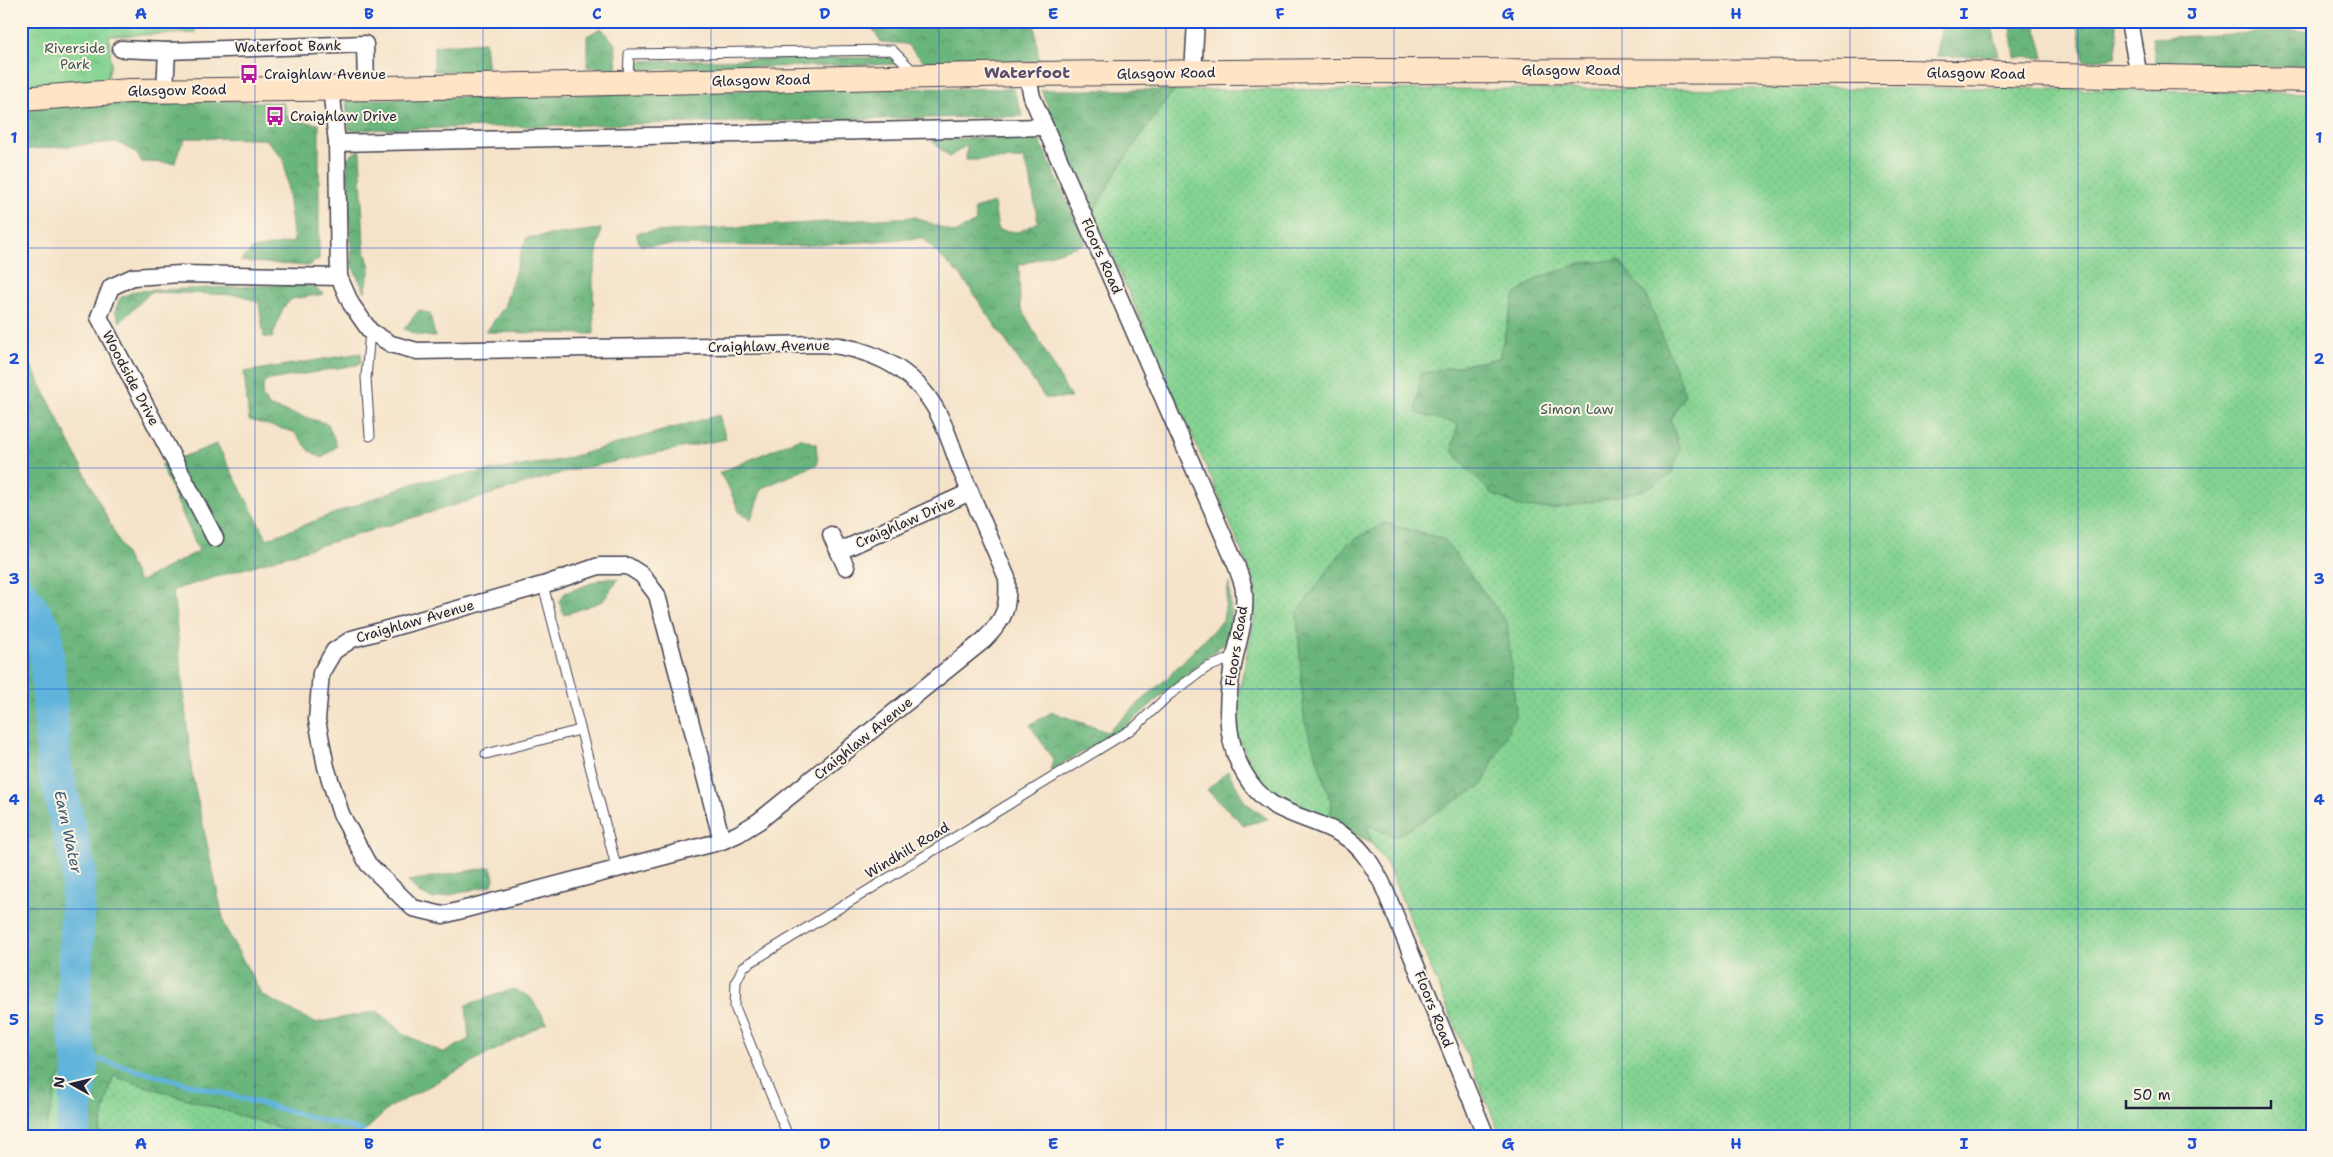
<svg xmlns="http://www.w3.org/2000/svg" width="2333" height="1157" font-family="'Shantell Sans',sans-serif">
<defs>
<pattern id="grass-dots" width="8" height="8" patternUnits="userSpaceOnUse" patternTransform="scale(1.25)"><rect width="8" height="8" fill="#84d392"/><path d="M2 2h.1M6 6h.1" fill="none" stroke="#72b57f" stroke-width="1.8" stroke-linecap="round"/></pattern>
<pattern id="forest-crowns" width="20" height="18" patternUnits="userSpaceOnUse" patternTransform="scale(1.25)"><rect width="20" height="18" fill="#6bb57c"/><path d="M2 6a3 3 0 1 1 6 0M12 15a3 3 0 1 1 6 0" fill="none" stroke="#589367"/></pattern>
<pattern id="park-tufts" width="24" height="20" patternUnits="userSpaceOnUse" patternTransform="scale(1.25)"><rect width="24" height="20" fill="#84d392"/><path d="M3 7l-1-3M5 7V3M7 7l1-3M15 17l-1-3M17 17v-4M19 17l1-3" fill="none" stroke="#72b57f"/></pattern>
<pattern id="water-rules" width="6" height="5" patternUnits="userSpaceOnUse" patternTransform="scale(1.25)"><rect width="6" height="5" fill="#60b4dc"/><path d="M0 2.5h6" fill="none" stroke="#4f92b4"/></pattern>
</defs>
<rect width="100%" height="100%" fill="#fcf5e5"/>
<filter id="ink" filterUnits="userSpaceOnUse"><feTurbulence type="fractalNoise" baseFrequency=".02" numOctaves="2"/><feDisplacementMap in="SourceGraphic" scale="10" xChannelSelector="R" yChannelSelector="G"/><feConvolveMatrix kernelMatrix="1 2 1 2 8 2 1 2 1" color-interpolation-filters="sRGB"/></filter>
<filter id="wash" filterUnits="userSpaceOnUse"><feTurbulence type="fractalNoise" baseFrequency=".0096" numOctaves="4" result="noise"/><feDisplacementMap in="SourceGraphic" scale="20" xChannelSelector="R" yChannelSelector="G"/><feGaussianBlur stdDeviation="1.12" result="paint"/><feColorMatrix in="noise" values="0 0 0 0 0 0 0 0 0 0 0 0 0 0 0 0 0 1.4 0 .05"/><feComposite in="paint" operator="in"/></filter>
<g filter="url(#wash)">
<rect width="100%" height="100%" fill="#f5e3c9"/>
<!-- grass -->
<g fill="url(#grass-dots)" stroke="#537a66" fill-rule="evenodd">
<path d="M 1986,88 L 2312,93 L 2312,1136 L 1501,1136 L 1388,866 L 1371,842 L 1367,825 L 1305,719 L 1332,805 L 1329,822 L 1270,792 L 1257,775 L 1236,734 L 1236,707 L 1254,620 L 1255,584 L 1219,496 L 1093,212 L 1124,159 L 1174,90 ZM 1582,263 L 1670,420 L 1680,449 L 1452,450 L 1458,424 L 1420,374 L 1499,358 L 1515,295 L 1538,278 Z"/>
<polygon points="60,1075 74,1076 68,1136 44,1136"/>
<polygon points="113,1076 307,1136 98,1136"/>
</g>
<!-- forest -->
<g fill="url(#forest-crowns)" stroke="#466c5c">
<polygon points="868,21 948,21 952,25 966,21 1034,21 1039,61 994,65 923,61 906,44 881,42"/>
<polygon points="1942,21 1991,21 1999,56 1937,56"/>
<polygon points="2010,21 2035,21 2044,58 2015,57"/>
<polygon points="2077,21 2115,21 2118,38 2115,57 2084,62"/>
<polygon points="601,28 615,44 617,69 587,67 587,36"/>
<polygon points="2312,30 2312,67 2156,67 2152,38"/>
<polygon points="485,42 488,73 434,71 434,46"/>
<polygon points="893,57 900,64 635,70 636,61"/>
<polygon points="834,88 1013,89 1023,116 349,130 346,100"/>
<polygon points="1041,90 1174,90 1124,159 1093,212"/>
<polygon points="156,98 283,103 289,120 319,124 319,259 308,266 240,261 252,249 294,242 284,160 266,139 186,138 179,149 175,163 142,162 136,153 117,142 21,150 21,109"/>
<polygon points="1037,135 1086,243 1019,265 1020,306 1071,398 1045,398 962,277 922,238 799,246 640,245 636,233 915,217 954,233 976,222 974,209 994,203 998,230 1019,232 1038,222 1030,176 1023,159 966,160 967,145 949,157 931,140"/>
<polygon points="360,149 364,248 370,267 365,292 352,266 347,158"/>
<polygon points="601,229 593,278 594,334 486,332 504,307 526,238"/>
<polygon points="1619,260 1646,295 1685,394 1670,420 1680,449 1671,475 1641,491 1586,503 1553,509 1521,507 1491,493 1466,468 1452,450 1458,424 1416,413 1420,374 1499,358 1515,295 1538,278 1582,263"/>
<polygon points="308,284 324,294 292,299 283,308 272,338 264,337 259,303 241,295 151,292 120,322 115,311 120,298 135,291"/>
<polygon points="419,310 430,314 435,337 417,335 404,329"/>
<polygon points="21,345 139,582 199,551 161,465 217,444 267,539 417,482 560,460 719,415 726,439 568,471 173,590 192,774 225,927 262,995 315,1023 377,1011 404,1034 444,1053 469,1039 466,1005 513,989 530,997 547,1022 389,1108 360,1136 307,1136 113,1076 98,1136 80,1136 91,1078 60,1075 44,1136 21,1136"/>
<polygon points="361,353 361,364 264,381 262,397 270,407 328,424 337,446 322,458 310,451 294,432 249,420 244,372"/>
<polygon points="800,438 816,444 818,464 762,488 751,520 740,513 728,486 719,473"/>
<polygon points="1384,523 1444,539 1507,623 1516,714 1482,785 1395,837 1368,825 1371,842 1329,822 1332,805 1304,719 1297,613 1347,544"/>
<polygon points="605,578 618,579 603,601 564,615 559,601 565,593"/>
<polygon points="1229,582 1232,630 1228,640 1122,729 1050,771 1053,759 1030,725 1052,712 1107,732 1166,679 1223,620"/>
<polygon points="1228,771 1245,802 1268,819 1244,825 1207,790"/>
<polygon points="491,867 494,878 492,885 433,899 419,893 408,881"/>
</g>
<!-- park -->
<polygon fill="url(#park-tufts)" stroke="#537a66" points="21,21 195,21 195,33 109,36 111,64 107,79 86,90 21,91"/>
<!-- water -->
<polygon fill="url(#water-rules)" stroke="#416b8c" points="74,1076 91,1078 80,1136 68,1136"/>
<g fill="none" stroke-linecap="round" stroke-linejoin="round">
<!-- stream -->
<polyline stroke="#60b4dc" stroke-width="5.5" points="78,1054 362,1131"/>
<!-- river -->
<polyline stroke="#60b4dc" stroke-width="35" points="21,594 45,631 54,765 79,871 73,1023 81,1068 72,1136"/>
</g>
</g>
<g filter="url(#ink)">
<g fill="none" stroke-linecap="round" stroke-linejoin="round">
<!-- service casing -->
<g stroke="#423f50" stroke-width="11">
<g id="service">
<polyline points="628,81 629,54 892,50 915,73"/>
<polyline points="370,331 366,378 370,436"/>
<polyline points="543,585 617,870"/>
<polyline points="486,754 580,730"/>
<polyline points="788,1136 735,1007 736,982 743,967 1135,727 1169,695 1206,668 1234,657"/>
</g>
</g>
<!-- minor casing -->
<g stroke="#423f50" stroke-width="19">
<g id="minor">
<polyline points="2129,21 2139,77"/>
<polyline points="121,49 167,51 365,44 366,87"/>
<polyline points="1193,73 1196,21"/>
<path d="M 1027,74 L 1032,97 L 1045,127 L 1237,567 C 1239,575 1244,584 1244,592 C 1246,614 1240,635 1235,656 C 1226,696 1223,737 1244,773 C 1269,818 1306,813 1344,836 C 1362,847 1372,865 1382,883 L 1486,1136"/>
<path d="M 331,88 L 337,143 L 339,277 L 351,304 L 370,331 L 391,344 L 417,351 L 822,344 C 865,347 908,365 932,403 C 945,422 953,451 962,473 C 977,508 992,543 1007,578 C 1009,608 1005,619 984,640 L 759,821 L 738,834 L 722,841 L 443,915 L 413,908 L 368,864 L 341,814 L 326,767 L 317,720 L 321,673 L 334,651 L 352,639 L 543,585 L 599,566 L 628,566 L 642,575 L 657,595 L 722,841"/>
<polyline points="165,90 167,51"/>
<polyline points="337,143 1045,127"/>
<polyline points="831,535 846,567"/>
<polyline points="215,538 99,317 111,287 133,277 181,274 339,277"/>
<polyline points="840,551 970,492"/>
</g>
</g>
<!-- secondary casing -->
<g stroke="#423f50" stroke-width="26">
<polyline id="secondary" points="21,99 130,91 385,88 1027,74 1341,71 1906,72 2312,80"/>
</g>
<!-- service -->
<use href="#service" stroke="#fff" stroke-width="9"/>
<!-- minor -->
<use href="#minor" stroke="#fff" stroke-width="16"/>
<!-- secondary -->
<use href="#secondary" stroke="#ffe4c6" stroke-width="24"/>
</g>
</g>
<!-- grid -->
<path fill="none" stroke="#1d4ed8" stroke-width="1" stroke-opacity="0.55" d="M 255,21 L 255,1136M 483,21 L 483,1136M 711,21 L 711,1136M 939,21 L 939,1136M 1166,21 L 1166,1136M 1394,21 L 1394,1136M 1622,21 L 1622,1136M 1850,21 L 1850,1136M 2078,21 L 2078,1136M 21,248 L 2312,248M 21,468 L 2312,468M 21,689 L 2312,689M 21,909 L 2312,909"/>
<!-- icons -->
<defs>
<g id="bus-bare" transform="scale(1.5)"><path d="M-5-6H5V4H4V6H2V4H-2V6H-4V4H-5ZM-3.5-4V0h7V-4ZM-3.5 1.2v1.5H-2V1.2ZM2 1.2v1.5H3.5V1.2Z" fill="#b5179e" stroke="#fcf5e5" stroke-width="2.5" paint-order="stroke"/></g>
</defs>
<g fill-rule="evenodd">
<use href="#bus-bare" x="249" y="74"/>
<use href="#bus-bare" x="275" y="116"/>
</g>
<g text-anchor="middle" stroke-width="4" stroke-linejoin="round" paint-order="stroke">
<!-- street labels -->
<g font-size="14" fill="#22223b" stroke="#fcf5e5">
<text transform="translate(288 46) rotate(-1)" y="5">Waterfoot Bank</text>
<text x="1571" y="75">Glasgow Road</text>
<text transform="translate(1166 73) rotate(-1)" y="5">Glasgow Road</text>
<text transform="translate(1976 73) rotate(1)" y="5">Glasgow Road</text>
<text transform="translate(761 80) rotate(-1)" y="5">Glasgow Road</text>
<text transform="translate(177 90) rotate(-1)" y="5">Glasgow Road</text>
<text transform="translate(1102 256) rotate(66)" y="5">Floors Road</text>
<text transform="translate(769 346) rotate(-1)" y="5">Craighlaw Avenue</text>
<text transform="translate(131 378) rotate(62)" y="5">Woodside Drive</text>
<text transform="translate(905 522) rotate(-24)" y="5">Craighlaw Drive</text>
<text transform="translate(415 621) rotate(-16)" y="5">Craighlaw Avenue</text>
<text transform="translate(1236 646) rotate(-81)" y="5">Floors Road</text>
<text transform="translate(863 738) rotate(-39)" y="5">Craighlaw Avenue</text>
<text transform="translate(907 850) rotate(-31)" y="5">Windhill Road</text>
<text transform="translate(1434 1009) rotate(68)" y="5">Floors Road</text>
</g>
<!-- park labels -->
<g font-size="14" fill="#3f5755" stroke="#fcf5e5">
<text x="75" y="53">Riverside<tspan x="75" dy="16">Park</tspan></text>
<text x="1577" y="414">Simon Law</text>
</g>
<!-- poi labels -->
<g font-size="14" fill="#22223b" stroke="#fcf5e5" text-anchor="start">
<text x="264" y="79">Craighlaw Avenue</text>
<text x="290" y="121">Craighlaw Drive</text>
</g>
<!-- water labels -->
<g font-size="15" font-style="italic" fill="#385573" stroke="#fcf5e5">
<text transform="translate(68 832) rotate(78)" y="5">Earn Water</text>
</g>
<!-- quarter labels -->
<g font-size="16" font-weight="bold" fill="#5e4e6b" stroke="#fcf5e5">
<text x="1027" y="78">Waterfoot</text>
</g>
</g>
<!-- margin -->
<rect width="2333" height="1157" fill="none" stroke="#fcf5e5" stroke-width="55"/>
<!-- north arrow -->
<g transform="translate(72 1084) rotate(278)" stroke="#fcf5e5" stroke-width="4" paint-order="stroke">
<path d="M0-4L9 19L0 12L-9 19Z" fill="#22223b"/>
<text y="-8" font-size="14" font-weight="bold" text-anchor="middle" fill="#22223b">N</text>
</g>
<!-- scale -->
<path d="M2126 1100v8h145v-8" fill="none" stroke="#22223b" stroke-width="2.5"/>
<text x="2133" y="1100" font-size="15" fill="#22223b" stroke="#fcf5e5" stroke-width="4" paint-order="stroke">50 m</text>
<rect x="28" y="28" width="2278" height="1102" fill="none" stroke="#1d4ed8" stroke-width="2"/>
<g font-size="16" text-anchor="middle" font-weight="bold" fill="#1d4ed8">
<text x="141" y="19">A</text>
<text x="369" y="19">B</text>
<text x="597" y="19">C</text>
<text x="825" y="19">D</text>
<text x="1053" y="19">E</text>
<text x="1280" y="19">F</text>
<text x="1508" y="19">G</text>
<text x="1736" y="19">H</text>
<text x="1964" y="19">I</text>
<text x="2192" y="19">J</text>
<text x="14" y="143">1</text>
<text x="2319" y="143">1</text>
<text x="14" y="364">2</text>
<text x="2319" y="364">2</text>
<text x="14" y="584">3</text>
<text x="2319" y="584">3</text>
<text x="14" y="805">4</text>
<text x="2319" y="805">4</text>
<text x="14" y="1025">5</text>
<text x="2319" y="1025">5</text>
<text x="141" y="1149">A</text>
<text x="369" y="1149">B</text>
<text x="597" y="1149">C</text>
<text x="825" y="1149">D</text>
<text x="1053" y="1149">E</text>
<text x="1280" y="1149">F</text>
<text x="1508" y="1149">G</text>
<text x="1736" y="1149">H</text>
<text x="1964" y="1149">I</text>
<text x="2192" y="1149">J</text>
</g>
</svg>
